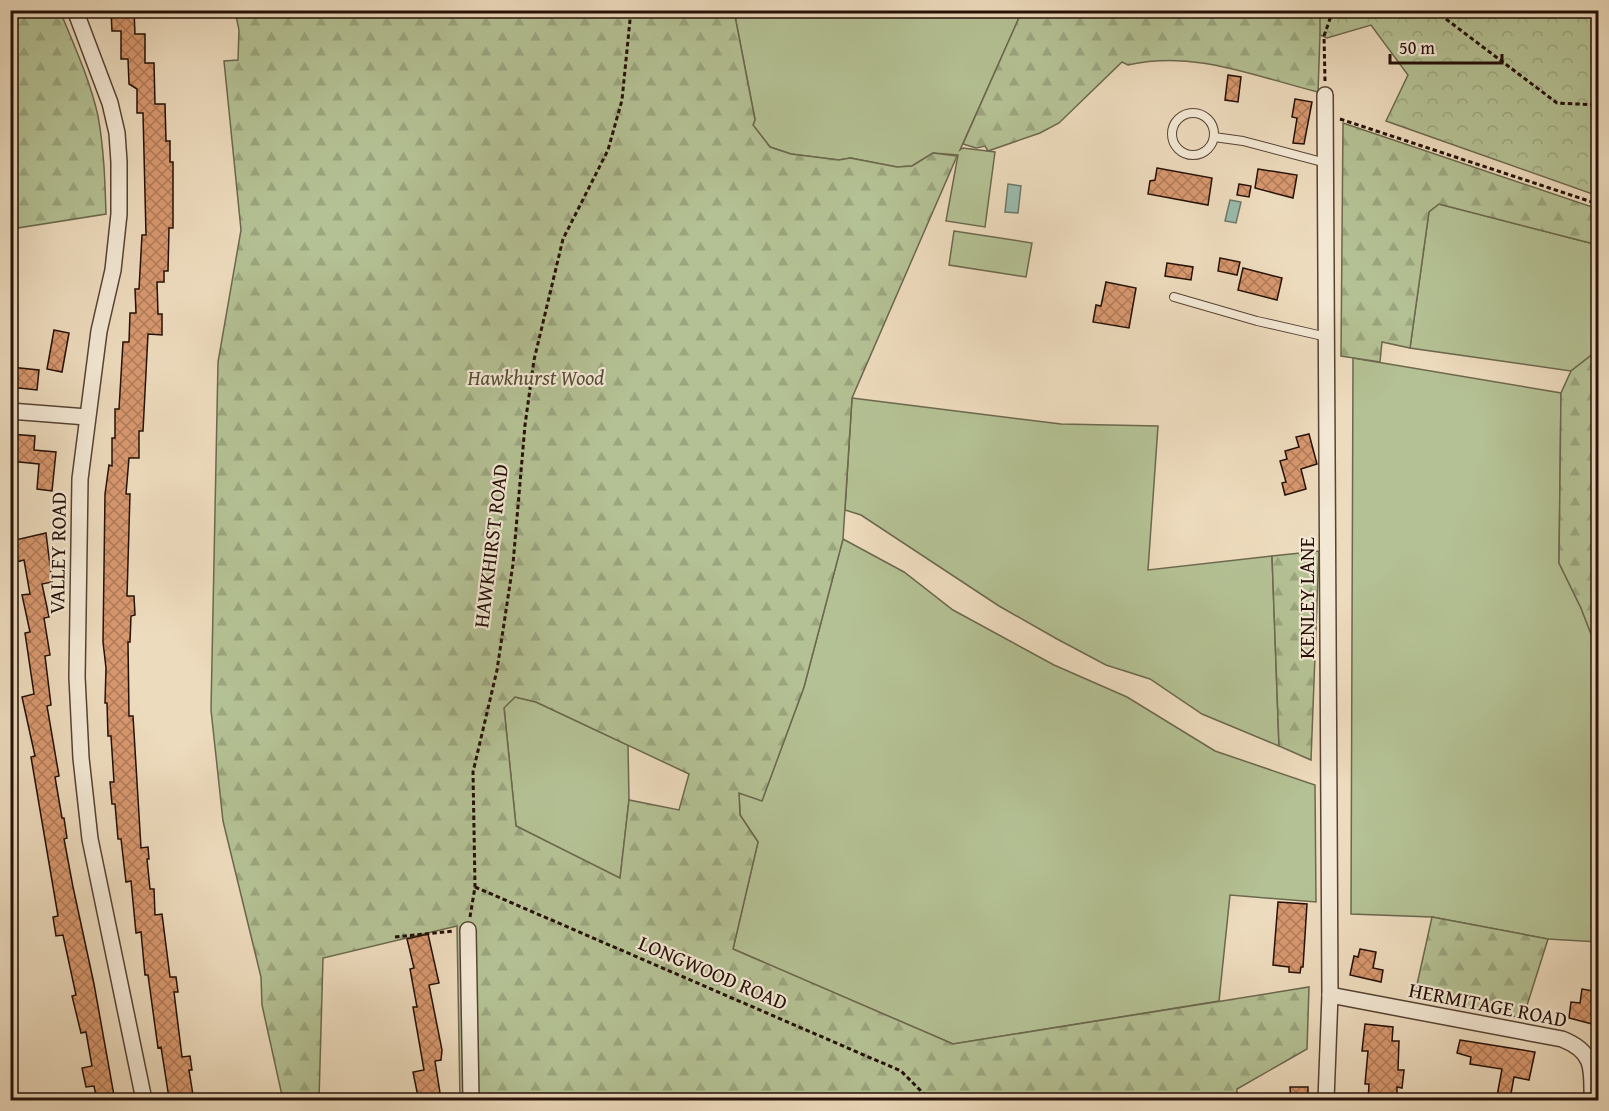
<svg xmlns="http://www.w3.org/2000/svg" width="1609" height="1111" font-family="'Gentium Book Plus',serif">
<defs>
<pattern id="forest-firs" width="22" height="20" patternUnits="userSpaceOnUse" patternTransform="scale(1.5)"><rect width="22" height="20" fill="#b4c194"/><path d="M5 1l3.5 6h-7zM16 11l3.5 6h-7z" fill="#9ba57e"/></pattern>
<pattern id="park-crowns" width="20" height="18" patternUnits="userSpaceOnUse" patternTransform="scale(1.5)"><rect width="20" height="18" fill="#b4c194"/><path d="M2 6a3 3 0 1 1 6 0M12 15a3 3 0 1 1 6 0" fill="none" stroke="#9ba57e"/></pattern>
<pattern id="building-cross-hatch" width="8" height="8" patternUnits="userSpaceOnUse" patternTransform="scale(1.5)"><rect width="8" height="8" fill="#d8986f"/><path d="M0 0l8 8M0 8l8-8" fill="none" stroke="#af7b59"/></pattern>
</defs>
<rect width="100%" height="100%" fill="#eddbbd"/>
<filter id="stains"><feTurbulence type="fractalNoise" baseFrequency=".00333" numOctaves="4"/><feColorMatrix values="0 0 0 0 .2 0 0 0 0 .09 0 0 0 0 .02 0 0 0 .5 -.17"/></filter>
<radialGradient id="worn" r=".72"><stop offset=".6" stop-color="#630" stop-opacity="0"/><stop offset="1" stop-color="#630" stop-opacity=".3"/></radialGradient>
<!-- grass -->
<g fill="#b4c194" stroke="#6c684e" stroke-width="1.5">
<polygon points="734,11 1022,11 960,150 963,148 995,152 985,227 946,221 958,155 933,153 912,166 897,167 851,158 839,160 791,154 770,147 753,125 755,119"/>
<polygon points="1439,204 1598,245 1598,350 1571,371 1410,348 1429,211"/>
<polygon points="954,231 1032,243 1026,277 949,265"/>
<polygon points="1353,358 1561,393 1559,563 1581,608 1598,652 1598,942 1548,939 1432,917 1351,914"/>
<polygon points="852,398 1061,424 1158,426 1148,570 1272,556 1279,746 1202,714 1150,679 1106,665 1057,639 999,606 861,515 845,510"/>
<polygon points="843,539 904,572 953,610 1054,665 1127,697 1215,751 1315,785 1316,902 1230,895 1219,1001 953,1044 733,949 758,842 740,815 739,793 762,800 804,687"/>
<polygon points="515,697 536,702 628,745 629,800 620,879 516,826 504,707"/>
</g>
<!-- forest -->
<g fill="url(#forest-firs)" stroke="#6c684e" stroke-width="1.5" fill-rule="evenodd">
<path d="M 11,10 L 60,11 C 74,45 90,80 98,116 C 104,149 105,181 106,214 L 11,229 Z"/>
<path d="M 235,11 L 734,11 L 755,120 L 753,125 L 770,147 L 791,154 L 839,160 L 850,158 L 897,167 L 912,166 L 933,153 L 957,156 L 852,398 L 843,539 L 804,687 L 762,801 L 739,793 L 740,815 L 758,842 L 733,949 L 953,1044 L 1309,987 L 1307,1049 L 1237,1089 L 1237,1100 L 460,1100 L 457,926 L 323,958 L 319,1100 L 283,1100 L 262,1005 L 261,977 L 223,821 L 211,710 L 218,362 L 241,230 L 224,61 L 238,60 L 239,30 ZM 515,697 L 536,702 L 689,774 L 679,810 L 629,800 L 620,878 L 516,826 L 504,708 Z"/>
<path d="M 1022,11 L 1329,11 L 1320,35 L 1318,92 C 1253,76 1196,50 1128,65 L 1122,62 L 1059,123 L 1040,133 L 988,151 L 985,146 L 976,148 L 963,144 Z"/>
<polygon points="1343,123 1598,209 1598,245 1439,204 1429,212 1410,348 1382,342 1380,362 1341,356"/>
<polygon points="1598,350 1598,652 1581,608 1559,563 1561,393 1571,371"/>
<polygon points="1319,551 1311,760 1279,746 1272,556"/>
<polygon points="1432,917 1548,939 1523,1018 1414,998"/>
</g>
<!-- park -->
<polygon fill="url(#park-crowns)" stroke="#6c684e" stroke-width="1.5" points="1320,11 1598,11 1598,196 1386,121 1408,75 1371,25 1327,38 1320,35"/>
<!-- water -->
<g fill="#9abbac" stroke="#6b776a" stroke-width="1.5">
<polygon points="1008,184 1021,186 1018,213 1005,212"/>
<polygon points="1230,200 1241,202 1236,223 1225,221"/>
</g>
<!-- building -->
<g fill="url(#building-cross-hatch)" stroke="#251007" stroke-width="1.5">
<polygon points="134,10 135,34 145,34 145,63 154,63 155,104 165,104 166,141 170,141 170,162 173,162 173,228 169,228 168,271 164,271 164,282 157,282 158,314 162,314 162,335 148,334 143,431 139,431 139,458 129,458 126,494 130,494 127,596 134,596 135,615 131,616 130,642 128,642 129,716 133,716 141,848 148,847 149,859 147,859 150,889 154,889 155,915 162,914 170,977 176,977 178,992 174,992 182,1057 190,1056 192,1070 189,1070 193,1095 169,1098 161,1047 158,1048 148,975 145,975 141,932 136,933 131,881 126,882 121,839 118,839 115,804 112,804 110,782 114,782 111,736 108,736 107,703 105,703 106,668 103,642 105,494 109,465 112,466 112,438 115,438 115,409 119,409 123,342 129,342 130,313 136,313 135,289 139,289 142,235 146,235 143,113 137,113 137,89 129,84 128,59 121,59 121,31 112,31 111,11"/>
<polygon points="1228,75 1241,77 1238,102 1225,100"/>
<polygon points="1295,99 1312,102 1304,144 1293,143 1297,118 1292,117"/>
<polygon points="1157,168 1212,178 1208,205 1148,194 1150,181 1155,180"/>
<polygon points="1258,169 1297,175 1293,198 1255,188"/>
<polygon points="1239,184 1251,186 1249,197 1237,195"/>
<polygon points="1220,258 1240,262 1237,275 1218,271"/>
<polygon points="1167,263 1193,267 1191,280 1165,276"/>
<polygon points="1243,268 1282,278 1277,300 1238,290"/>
<polygon points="1106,282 1136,288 1129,328 1093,322 1096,305 1101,306"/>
<polygon points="54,330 69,333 62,372 47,369"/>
<polygon points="10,367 39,370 37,390 10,387"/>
<polygon points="10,434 35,436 34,450 56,452 52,491 37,489 39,464 10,461"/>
<polygon points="1309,434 1317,464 1301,469 1306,489 1285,495 1282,483 1286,482 1280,461 1287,459 1285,451 1299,447 1296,437"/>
<polygon points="46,533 52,582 42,584 49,617 44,618 50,655 45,656 51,705 47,706 59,776 55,777 62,818 64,818 67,838 64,839 73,887 94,984 115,1101 97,1101 94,1086 86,1087 82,1068 92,1066 86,1032 81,1033 72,996 76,995 63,935 56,936 53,917 58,916 31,757 35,756 22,697 34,694 25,633 30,632 22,595 30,594 24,560 16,562 11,541"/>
<polygon points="1278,902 1307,904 1303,967 1301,967 1300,973 1289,972 1289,967 1273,965"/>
<polygon points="428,934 439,983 429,985 442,1050 441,1060 435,1061 440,1093 418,1097 413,1072 424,1070 413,1007 417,1007 410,969 414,968 407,939"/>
<polygon points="1360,949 1376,952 1373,968 1383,970 1381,982 1350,975 1354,956 1358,957"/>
<polygon points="1582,989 1599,992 1596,1025 1569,1018 1571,1002 1580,1003"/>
<polygon points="1365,1024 1393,1027 1392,1041 1399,1041 1398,1070 1404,1070 1402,1088 1397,1087 1397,1101 1368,1101 1369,1084 1365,1084 1368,1051 1362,1051"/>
<polygon points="1460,1040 1535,1052 1529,1080 1514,1077 1510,1099 1497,1096 1502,1069 1470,1064 1471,1057 1457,1053"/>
<polygon points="1290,1087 1308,1087 1308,1101 1291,1101"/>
</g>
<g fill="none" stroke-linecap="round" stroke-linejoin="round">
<!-- service casing -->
<g stroke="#574334" stroke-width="10">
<g id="service">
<circle cx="1193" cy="134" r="21"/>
<polyline points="1214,137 1243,141 1326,163"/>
<polyline points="1174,297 1257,321 1327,337"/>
</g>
</g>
<!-- minor casing -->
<g stroke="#574334" stroke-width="18">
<g id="minor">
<polyline points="75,10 110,103 117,133 119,162 119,214 113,270 99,331 80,479 77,677 81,758 90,839 144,1100"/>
<polyline points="1325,95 1330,995 1326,1100"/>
<polyline points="10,411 87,417"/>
<polyline points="468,930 471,1100"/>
<path d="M 1330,995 L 1562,1039 C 1595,1052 1592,1069 1592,1100"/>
</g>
</g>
<!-- path -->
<g stroke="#251007" stroke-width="3" stroke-dasharray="4.5 3" stroke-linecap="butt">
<polyline points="1434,10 1557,103 1598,105"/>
<polyline points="1325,81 1324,36 1333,10"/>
<polyline points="1340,119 1598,204"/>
<polyline points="475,887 901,1071 930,1100"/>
<polyline points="470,917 475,887 473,772 497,670 513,564 525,425 534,360 563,239 608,150 622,100 631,10"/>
<polyline points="395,937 454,931"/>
</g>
<!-- service -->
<use href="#service" stroke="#f3e8d4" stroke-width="8"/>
<!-- minor -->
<use href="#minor" stroke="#f3e8d4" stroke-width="15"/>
</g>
<g text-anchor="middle" stroke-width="4.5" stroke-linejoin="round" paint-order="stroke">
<!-- park labels -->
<g font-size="21" font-style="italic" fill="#574e38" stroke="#f3e8d4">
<text x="536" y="385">Hawkhurst Wood</text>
</g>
<!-- street labels -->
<g font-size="21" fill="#251007" stroke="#f3e8d4">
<text transform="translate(491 546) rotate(-83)" y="7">HAWKHIRST ROAD</text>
<text transform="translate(58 553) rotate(-89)" y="7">VALLEY ROAD</text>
<text transform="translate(1307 598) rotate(-90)" y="7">KENLEY LANE</text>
<text transform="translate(713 973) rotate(23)" y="7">LONGWOOD ROAD</text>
<text transform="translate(1488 1005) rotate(11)" y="7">HERMITAGE ROAD</text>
</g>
</g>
<!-- margin -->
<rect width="1609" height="1111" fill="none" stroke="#eddbbd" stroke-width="36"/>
<rect x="12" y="12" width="1585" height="1087" fill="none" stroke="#251007" stroke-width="3"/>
<rect x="18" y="18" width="1573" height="1075" fill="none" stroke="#251007" stroke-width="1.5"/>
<!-- scale -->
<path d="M1390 54v9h112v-9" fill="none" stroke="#251007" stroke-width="3"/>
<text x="1399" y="54" font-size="18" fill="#251007" stroke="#f3e8d4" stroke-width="4.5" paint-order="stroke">50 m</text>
<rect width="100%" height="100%" filter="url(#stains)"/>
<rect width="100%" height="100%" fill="url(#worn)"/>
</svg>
